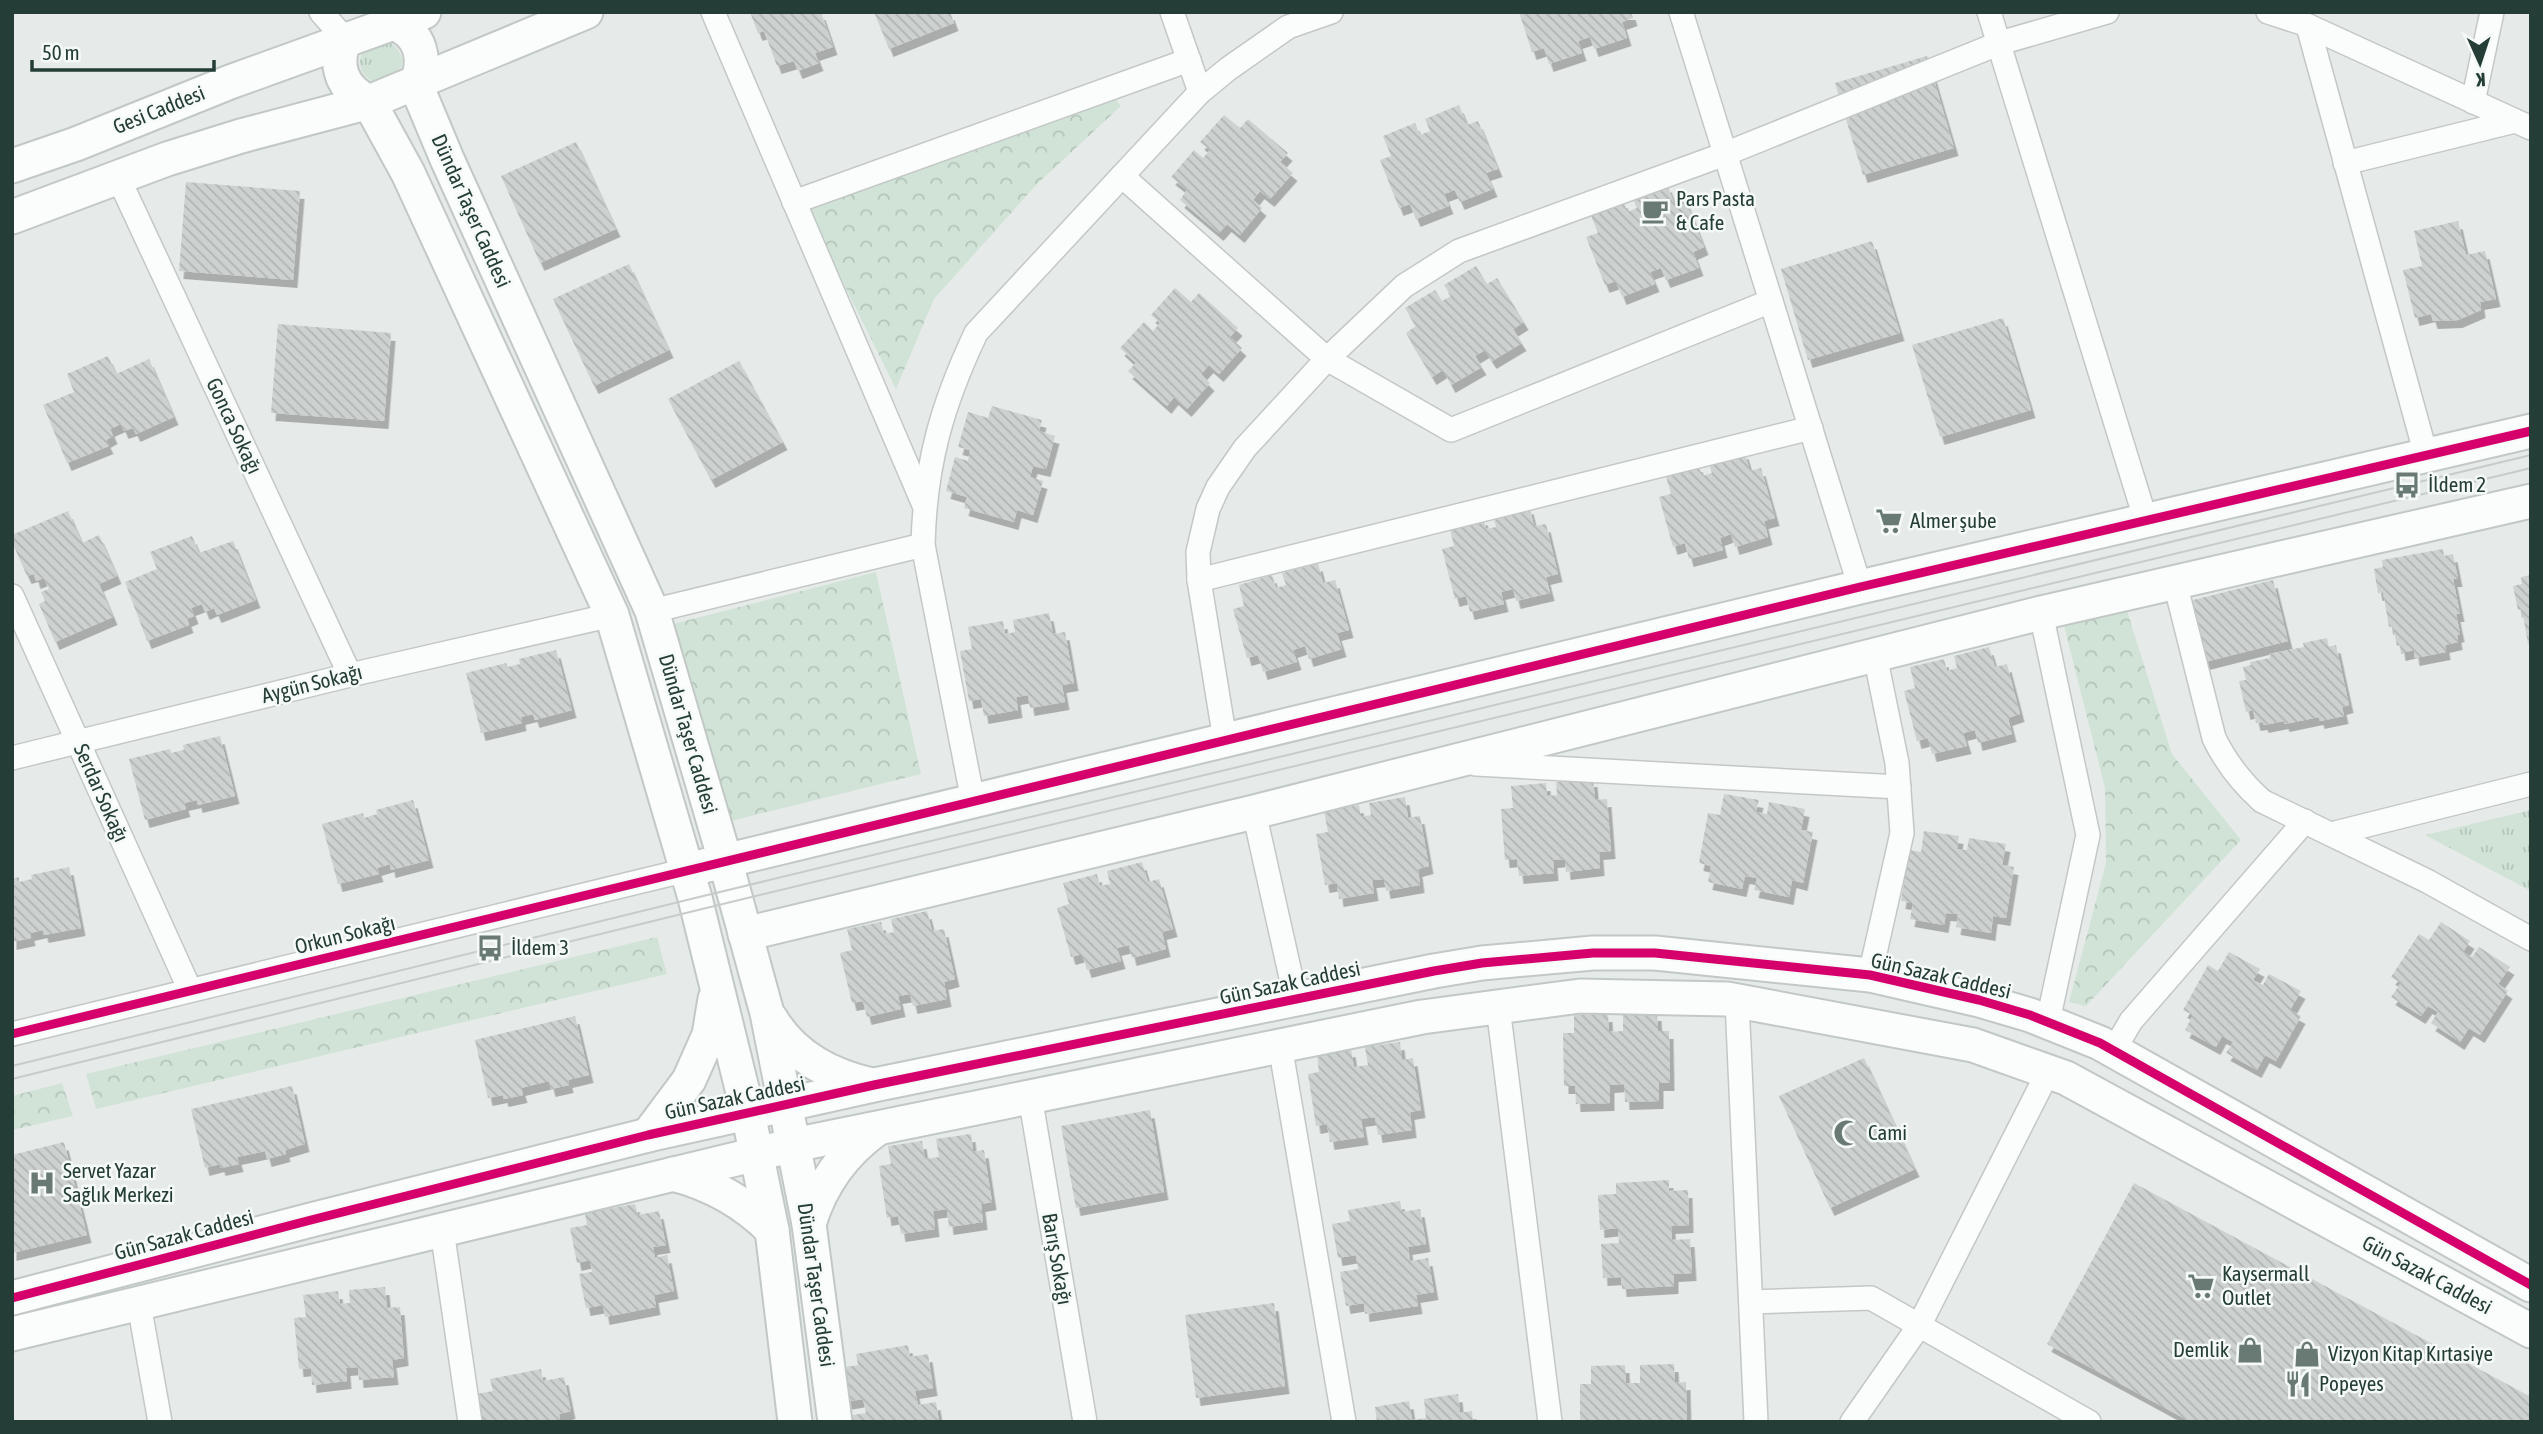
<svg xmlns="http://www.w3.org/2000/svg" width="2543" height="1434" font-family="'Asap Condensed',sans-serif">
<defs>
<pattern id="grass-tufts" width="24" height="20" patternUnits="userSpaceOnUse" patternTransform="scale(1.75)"><rect width="24" height="20" fill="#d1e3d7"/><path d="M3 7l-1-3M5 7V3M7 7l1-3M15 17l-1-3M17 17v-4M19 17l1-3" fill="none" stroke="#b3c4b9"/></pattern>
<pattern id="park-crowns" width="20" height="18" patternUnits="userSpaceOnUse" patternTransform="scale(1.75)"><rect width="20" height="18" fill="#d1e3d7"/><path d="M2 6a3 3 0 1 1 6 0M12 15a3 3 0 1 1 6 0" fill="none" stroke="#b3c4b9"/></pattern>
<pattern id="building-back-hatch" width="6" height="6" patternUnits="userSpaceOnUse" patternTransform="scale(1.75)"><rect width="6" height="6" fill="#cdd2d0"/><path d="M-1 5l2 2M0 0l6 6M5-1l2 2" fill="none" stroke="#b0b5b3"/></pattern>
<filter id="shadow"><feDropShadow dx="4.5" dy="8" stdDeviation="0" flood-color="#0004"/></filter>
</defs>
<rect width="100%" height="100%" fill="#e6ebe9"/>
<!-- grass -->
<g fill="url(#grass-tufts)">
<circle cx="381" cy="62" r="21"/>
<polygon points="2531,810 2531,891 2425,835"/>
</g>
<!-- park -->
<g fill="url(#park-crowns)">
<polygon points="1113,96 1121,106 1037,184 934,299 896,389 802,200"/>
<polygon points="876,572 921,774 723,823 673,624"/>
<polygon points="2127,611 2172,754 2241,840 2086,1006 2069,1002 2106,863 2105,788 2064,626"/>
<polygon points="657,937 667,974 96,1109 86,1074"/>
<polygon points="62,1083 73,1116 12,1130 12,1096"/>
</g>
<!-- building -->
<g fill="url(#building-back-hatch)" filter="url(#shadow)">
<polygon points="750,12 821,12 833,47 815,53 819,63 798,71 794,61 777,66 764,31 758,33"/>
<polygon points="874,12 950,12 954,23 889,49"/>
<polygon points="1519,12 1631,12 1633,18 1622,22 1627,38 1594,49 1590,37 1578,41 1582,53 1549,64 1544,48 1532,52"/>
<polygon points="1927,56 1954,148 1863,175 1835,83"/>
<polygon points="1459,105 1467,125 1478,121 1498,169 1486,173 1493,189 1460,202 1455,190 1444,194 1449,206 1416,219 1410,204 1399,208 1380,160 1391,156 1383,136 1415,123 1420,135 1430,131 1425,119"/>
<polygon points="1224,115 1240,128 1248,119 1288,153 1280,162 1293,173 1270,199 1260,191 1253,200 1262,208 1240,235 1227,224 1219,233 1180,200 1187,190 1171,177 1194,150 1203,158 1210,150 1200,142"/>
<polygon points="576,142 616,229 540,263 501,176"/>
<polygon points="186,182 300,191 293,280 179,271"/>
<polygon points="1667,184 1674,203 1685,199 1704,247 1693,252 1699,268 1666,280 1661,268 1650,272 1655,284 1622,297 1616,281 1605,285 1586,237 1598,233 1590,213 1623,200 1627,212 1637,208 1632,197"/>
<polygon points="2458,221 2466,255 2485,251 2496,299 2480,302 2481,310 2458,320 2433,321 2431,314 2415,318 2403,270 2422,266 2414,231"/>
<polygon points="1872,241 1900,333 1808,360 1781,269"/>
<polygon points="629,264 669,350 594,386 553,299"/>
<polygon points="1476,266 1487,284 1497,278 1524,322 1513,329 1522,343 1492,361 1485,350 1475,356 1482,367 1451,385 1443,370 1432,377 1406,333 1416,326 1405,308 1435,290 1442,301 1451,296 1444,285"/>
<polygon points="1175,288 1191,302 1199,293 1238,328 1230,337 1242,348 1219,374 1209,365 1201,374 1210,383 1187,409 1174,397 1167,406 1128,371 1136,363 1120,348 1144,322 1153,331 1160,323 1151,315"/>
<polygon points="2003,318 2031,410 1940,437 1912,345"/>
<polygon points="278,324 391,333 384,421 271,413"/>
<polygon points="108,356 116,374 149,359 174,417 136,434 133,428 124,431 121,424 110,429 113,436 106,440 109,446 67,463 43,405 74,392 67,374"/>
<polygon points="739,361 783,442 711,480 668,399"/>
<polygon points="992,406 1042,420 1039,431 1055,436 1046,469 1033,466 1030,477 1043,481 1033,515 1017,510 1014,522 964,508 967,497 946,491 955,457 968,461 970,450 958,447 968,412 988,418"/>
<polygon points="1744,451 1750,471 1761,468 1775,518 1764,521 1768,537 1735,547 1731,534 1720,538 1723,550 1689,559 1685,543 1673,547 1659,497 1671,494 1665,473 1698,464 1702,476 1712,473 1708,461"/>
<polygon points="1529,506 1534,526 1546,524 1558,574 1546,577 1550,593 1516,601 1513,589 1501,592 1504,604 1470,612 1466,596 1455,599 1442,549 1454,546 1449,525 1483,517 1486,529 1496,527 1493,515"/>
<polygon points="68,511 82,543 99,535 117,576 99,584 113,617 55,642 39,604 45,601 41,592 49,589 44,578 36,581 34,574 27,576 12,542 12,535"/>
<polygon points="192,536 199,553 233,541 256,600 217,615 214,608 205,612 202,604 191,608 194,616 187,619 189,625 147,641 125,582 157,569 150,552"/>
<polygon points="2443,549 2444,556 2453,554 2458,579 2453,579 2460,614 2456,614 2460,634 2457,635 2458,642 2445,645 2446,652 2415,658 2414,650 2401,653 2400,645 2397,646 2393,626 2389,627 2383,592 2378,593 2374,569 2383,567 2382,560"/>
<polygon points="1318,563 1323,583 1335,580 1349,630 1337,633 1342,649 1309,659 1305,646 1293,650 1297,662 1263,672 1258,655 1247,658 1233,609 1244,606 1239,585 1272,575 1276,588 1286,585 1282,573"/>
<polygon points="2531,575 2531,643 2528,644 2522,609 2518,610 2513,586 2522,584 2521,577"/>
<polygon points="2273,580 2288,641 2201,663 2185,602"/>
<polygon points="1049,613 1053,634 1065,632 1074,683 1062,685 1065,702 1030,708 1028,695 1016,697 1018,710 984,716 981,699 969,701 960,651 972,649 968,627 1003,621 1005,634 1015,632 1013,620"/>
<polygon points="2327,638 2329,647 2336,645 2349,705 2342,707 2344,716 2320,721 2319,717 2285,724 2284,721 2264,725 2263,722 2256,723 2253,710 2246,712 2239,681 2246,680 2243,667 2251,665 2250,662 2270,658 2269,654 2304,647 2303,643"/>
<polygon points="1989,647 1995,667 2007,664 2020,714 2008,718 2012,734 1978,743 1975,730 1963,733 1967,746 1932,754 1928,738 1917,741 1904,691 1915,688 1910,667 1944,659 1947,671 1957,668 1954,656"/>
<polygon points="556,650 572,710 535,720 533,714 521,717 522,723 481,733 466,673 506,663 508,667 520,664 519,659"/>
<polygon points="220,736 235,796 198,805 197,800 184,803 186,809 145,820 129,759 170,749 171,753 184,750 183,745"/>
<polygon points="1593,779 1595,800 1607,799 1611,851 1599,852 1600,868 1566,872 1565,859 1553,860 1554,873 1519,876 1517,859 1505,860 1501,809 1513,808 1511,786 1546,783 1547,796 1557,795 1556,782"/>
<polygon points="1724,794 1759,800 1756,812 1767,814 1769,802 1805,809 1801,830 1813,832 1803,883 1792,880 1789,897 1754,890 1757,878 1745,876 1742,889 1708,882 1711,866 1699,863 1708,813 1720,815"/>
<polygon points="1405,797 1408,818 1420,816 1429,866 1418,869 1420,885 1386,891 1384,879 1372,880 1374,893 1339,899 1337,883 1325,885 1316,834 1328,832 1324,811 1359,805 1361,817 1371,815 1369,803"/>
<polygon points="413,800 429,860 391,870 390,864 377,868 379,874 338,884 322,824 363,813 364,818 377,814 376,810"/>
<polygon points="1924,831 1959,836 1957,849 1967,850 1969,838 2006,844 2002,865 2014,867 2006,918 1993,916 1991,933 1956,927 1958,914 1946,913 1944,925 1910,919 1913,903 1901,901 1909,850 1921,852"/>
<polygon points="1142,862 1148,882 1159,879 1173,929 1162,932 1166,949 1132,958 1129,945 1117,948 1121,961 1087,970 1082,954 1071,957 1057,908 1069,904 1063,883 1097,874 1100,886 1110,884 1107,871"/>
<polygon points="69,867 81,928 44,935 43,930 30,933 31,938 12,942 12,879 19,877 19,882 32,879 31,875"/>
<polygon points="927,911 932,931 944,929 955,979 944,982 947,999 913,1006 910,994 898,996 901,1009 867,1017 863,1001 852,1003 840,953 852,950 847,929 881,922 884,934 894,932 891,919"/>
<polygon points="2441,922 2470,941 2463,952 2472,957 2479,947 2510,967 2498,984 2508,991 2480,1035 2469,1028 2460,1042 2431,1023 2438,1012 2428,1006 2421,1016 2391,997 2401,983 2391,977 2419,934 2429,940"/>
<polygon points="2229,952 2260,969 2253,980 2263,985 2269,974 2301,991 2290,1010 2301,1016 2276,1061 2265,1055 2257,1070 2226,1053 2233,1042 2222,1036 2216,1047 2185,1030 2193,1015 2183,1010 2208,965 2218,971"/>
<polygon points="1657,1013 1658,1031 1669,1031 1670,1083 1659,1083 1659,1101 1625,1102 1624,1084 1610,1085 1610,1103 1576,1104 1575,1086 1564,1086 1563,1033 1574,1033 1574,1015 1608,1014 1609,1032 1623,1031 1623,1014"/>
<polygon points="575,1016 589,1075 568,1080 569,1085 551,1089 549,1081 521,1088 523,1095 504,1099 503,1095 488,1098 475,1040"/>
<polygon points="1400,1042 1402,1060 1413,1058 1421,1110 1410,1112 1412,1130 1378,1135 1375,1117 1361,1119 1364,1137 1330,1142 1327,1124 1316,1126 1308,1074 1319,1072 1317,1054 1351,1049 1354,1067 1368,1065 1365,1047"/>
<polygon points="1864,1058 1915,1169 1830,1208 1779,1096"/>
<polygon points="292,1086 305,1144 285,1150 286,1154 267,1159 265,1151 237,1157 239,1164 221,1168 220,1164 205,1168 191,1109"/>
<polygon points="1150,1110 1164,1192 1076,1208 1061,1126"/>
<polygon points="971,1134 973,1152 984,1150 992,1202 981,1204 983,1222 949,1227 947,1209 933,1211 935,1229 901,1234 898,1216 887,1218 879,1166 891,1164 888,1146 922,1141 925,1159 939,1157 936,1139"/>
<polygon points="64,1142 87,1235 12,1253 12,1155"/>
<polygon points="1669,1180 1669,1191 1688,1190 1689,1225 1671,1226 1672,1240 1690,1239 1692,1273 1674,1274 1674,1286 1622,1289 1621,1277 1603,1278 1601,1244 1619,1243 1618,1228 1600,1230 1598,1195 1616,1194 1616,1183"/>
<polygon points="2134,1183 2531,1397 2531,1422 2191,1422 2047,1344"/>
<polygon points="1400,1201 1402,1212 1420,1209 1426,1244 1408,1247 1410,1261 1428,1258 1434,1292 1416,1295 1418,1306 1365,1314 1364,1303 1346,1306 1340,1272 1358,1269 1356,1255 1338,1258 1332,1224 1350,1221 1348,1210"/>
<polygon points="635,1204 638,1215 659,1211 666,1245 653,1247 655,1258 667,1255 674,1291 654,1295 656,1307 605,1317 603,1305 586,1308 579,1274 592,1272 590,1260 577,1263 570,1228 587,1225 585,1213"/>
<polygon points="385,1287 387,1308 400,1307 404,1358 392,1360 394,1377 359,1380 358,1367 346,1368 347,1381 312,1385 311,1368 299,1369 294,1318 306,1317 303,1295 338,1291 340,1304 350,1303 349,1290"/>
<polygon points="1274,1303 1285,1386 1196,1398 1185,1315"/>
<polygon points="908,1345 910,1357 928,1354 933,1388 915,1391 918,1405 936,1402 939,1422 848,1422 847,1416 866,1413 863,1399 845,1402 839,1368 858,1365 856,1354"/>
<polygon points="1674,1364 1675,1383 1686,1382 1687,1422 1580,1422 1580,1384 1591,1384 1591,1366 1625,1365 1626,1383 1640,1383 1640,1365"/>
<polygon points="541,1369 543,1381 564,1377 571,1411 559,1414 560,1422 481,1422 476,1394 493,1391 490,1379"/>
<polygon points="1458,1394 1460,1413 1472,1411 1473,1422 1377,1422 1375,1407 1409,1401 1412,1420 1426,1418 1424,1399"/>
</g>
<g fill="none" stroke-linecap="round" stroke-linejoin="round">
<!-- street casing -->
<g stroke="#c3c8c6" stroke-width="26">
<g id="street">
<polyline points="321,12 345,39"/>
<polyline points="713,12 924,505"/>
<polyline points="1172,12 1200,92"/>
<polyline points="1681,12 1860,587"/>
<polyline points="1989,12 2146,521"/>
<polyline points="2268,12 2302,23 2531,128"/>
<polyline points="2308,26 2426,455"/>
<polyline points="2473,102 2492,12"/>
<polyline points="2345,163 2515,121"/>
<polyline points="1122,176 1327,359 1451,430 1771,301"/>
<polyline points="118,177 350,675"/>
<polyline points="794,202 1189,60"/>
<polyline points="1199,580 1811,428"/>
<path d="M 2175,583 L 2214,738 C 2226,763 2241,782 2262,801 L 2427,881 L 2531,939"/>
<polyline points="12,596 190,990"/>
<polyline points="652,611 923,545"/>
<polyline points="2041,613 2088,835 2048,1021"/>
<polyline points="1225,740 1199,580 1198,552 1208,509 1218,487 1245,448 1327,359 1404,286 1459,251 1725,154 2000,43 2107,12"/>
<polyline points="12,758 350,675 612,615"/>
<polyline points="1476,764 1899,787"/>
<path d="M 973,801 L 923,545 C 925,464 942,405 976,333 L 1200,92 L 1228,69 L 1288,27 L 1331,12"/>
<polyline points="1254,812 1296,1000"/>
<polyline points="2331,834 2531,784"/>
<polyline points="1870,975 1902,833 1897,763 1875,655"/>
<polyline points="1737,1001 1756,1422"/>
<polyline points="1498,1007 1550,1422"/>
<polyline points="12,1034 687,870"/>
<polyline points="1280,1045 1344,1422"/>
<polyline points="2114,1050 2131,1021 2305,821"/>
<polyline points="1030,1096 1085,1422"/>
<polyline points="442,1230 470,1422"/>
<polyline points="1751,1302 1871,1298 2089,1422"/>
<polyline points="139,1304 160,1422"/>
<polyline points="1852,1422 1919,1326 2048,1072"/>
</g>
</g>
<!-- secondary casing -->
<g stroke="#c2c8c6" stroke-width="37">
<g id="secondary">
<path d="M 393,23 C 421,33 427,59 416,85"/>
<path d="M 345,39 C 333,66 342,89 369,102"/>
<polyline points="416,85 447,159 652,611 725,860 767,1013 809,1224 835,1422"/>
<polyline points="369,102 408,173 612,615 695,898 748,1113 772,1230 795,1422"/>
<polyline points="12,166 76,144 230,82 424,12"/>
<polyline points="12,217 167,159 241,136 369,102 586,12"/>
<polyline points="687,870 1860,587 2531,431"/>
<polyline points="745,934 1254,812 2041,613 2531,501"/>
<path d="M 771,1019 C 793,1056 831,1076 872,1085"/>
<polyline points="648,1135 689,1080 709,1035 715,999"/>
<path d="M 673,1174 C 712,1184 744,1202 772,1230"/>
<path d="M 809,1224 C 821,1184 843,1153 877,1129"/>
<polyline points="12,1298 311,1220 648,1135 874,1085 1434,971 1482,963 1593,953 1655,953 1870,975 1979,1000 2030,1015 2100,1043 2531,1285"/>
<polyline points="12,1334 794,1145 1422,1017 1580,996 1727,999 1973,1045 2066,1078 2531,1331"/>
</g>
</g>
<!-- street -->
<use href="#street" stroke="#fbfcfc" stroke-width="23"/>
<!-- secondary -->
<use href="#secondary" stroke="#fbfcfc" stroke-width="33"/>
<!-- tram -->
<g stroke="#c7ccca" stroke-width="2">
<polyline points="12,1066 695,898 2531,455"/>
<polyline points="12,1079 698,910 2531,468"/>
</g>
<!-- cycleway casing -->
<g stroke="#f5f9f7" stroke-width="13">
<g id="cycleway">
<polyline points="12,1034 1860,587 2531,431"/>
<polyline points="12,1298 311,1220 648,1135 874,1085 1434,971 1482,963 1593,953 1655,953 1870,975 1979,1000 2030,1015 2100,1043 2531,1285"/>
</g>
</g>
<!-- cycleway -->
<use href="#cycleway" stroke="#d6006c" stroke-width="9"/>
</g>
<!-- icons -->
<defs>
<g id="cafe-bare" transform="scale(2.1)"><path d="M-5.5-4.5H6V0H3Q3 3.5 0 3.5H-2.5Q-5.5 3.5-5.5 0ZM3-3.2v2h1.7v-2ZM-6 4.5H4V6H-6Z" fill="#697a75" stroke="#f5f9f7" stroke-width="2.5" paint-order="stroke"/></g>
<g id="bus-bare" transform="scale(2.1)"><path d="M-5-6H5V4H4V6H2V4H-2V6H-4V4H-5ZM-3.5-4V0h7V-4ZM-3.5 1.2v1.5H-2V1.2ZM2 1.2v1.5H3.5V1.2Z" fill="#697a75" stroke="#f5f9f7" stroke-width="2.5" paint-order="stroke"/></g>
<g id="supermarket-bare" transform="scale(2.1)"><path d="M-6-5.5h2.5l.6 2H6L4.5 2H-2.5L-4.4-4H-6ZM-1.5 3.2a1.3 1.3 0 1 0 .1 0ZM3 3.2a1.3 1.3 0 1 0 .1 0Z" fill="#697a75" stroke="#f5f9f7" stroke-width="2.5" paint-order="stroke"/></g>
<g id="mosque-bare" transform="scale(2.1)"><path d="M3.5-4.9A6 6 0 1 0 3.5 4.9A5 5 0 1 1 3.5-4.9Z" fill="#697a75" stroke="#f5f9f7" stroke-width="2.5" paint-order="stroke"/></g>
<g id="hospital-bare" transform="scale(2.1)"><path d="M-5-5h3v3.5h4V-5h3V5h-3V1.5h-4V5h-3Z" fill="#697a75" stroke="#f5f9f7" stroke-width="2.5" paint-order="stroke"/></g>
<g id="shop-bare" transform="scale(2.1)"><path d="M-5-2.5h2.3a2.7 3.5 0 0 1 5.4 0H5L5.5 6h-11ZM-1.5-2.5h3a1.5 2.3 0 0 0-3 0Z" fill="#697a75" stroke="#f5f9f7" stroke-width="2.5" paint-order="stroke"/></g>
<g id="restaurant-bare" transform="scale(2.1)"><path d="M-5-6h1v4h1v-4h1v4h1v-4h1v5L-1.5 .5V6h-2V.5L-5-1ZM5-6V6H3V1.5H1.5Q1.5-4 5-6Z" fill="#697a75" stroke="#f5f9f7" stroke-width="2.5" paint-order="stroke"/></g>
</defs>
<g fill-rule="evenodd">
<use href="#cafe-bare" x="1655" y="211"/>
<use href="#bus-bare" x="2407" y="485"/>
<use href="#supermarket-bare" x="1889" y="521"/>
<use href="#bus-bare" x="490" y="948"/>
<use href="#mosque-bare" x="1847" y="1133"/>
<use href="#hospital-bare" x="42" y="1183"/>
<use href="#supermarket-bare" x="2201" y="1286"/>
<use href="#shop-bare" x="2250" y="1350"/>
<use href="#shop-bare" x="2307" y="1354"/>
<use href="#restaurant-bare" x="2298" y="1384"/>
</g>
<g text-anchor="middle" stroke-width="5" stroke-linejoin="round" paint-order="stroke">
<!-- street labels -->
<g font-size="21" fill="#253d37" stroke="#f5f9f7">
<text transform="translate(159 110) rotate(-22)" y="7">Gesi Caddesi</text>
<text transform="translate(471 211) rotate(66)" y="7">Dündar Taşer Caddesi</text>
<text transform="translate(234 426) rotate(65)" y="7">Gonca Sokağı</text>
<text transform="translate(312 684) rotate(-14)" y="7">Aygün Sokağı</text>
<text transform="translate(688 734) rotate(74)" y="7">Dündar Taşer Caddesi</text>
<text transform="translate(101 793) rotate(66)" y="7">Serdar Sokağı</text>
<text transform="translate(345 935) rotate(-14)" y="7">Orkun Sokağı</text>
<text transform="translate(1941 976) rotate(13)" y="7">Gün Sazak Caddesi</text>
<text transform="translate(1290 983) rotate(-12)" y="7">Gün Sazak Caddesi</text>
<text transform="translate(735 1098) rotate(-12)" y="7">Gün Sazak Caddesi</text>
<text transform="translate(184 1235) rotate(-15)" y="7">Gün Sazak Caddesi</text>
<text transform="translate(1057 1259) rotate(80)" y="7">Barış Sokağı</text>
<text transform="translate(2427 1275) rotate(28)" y="7">Gün Sazak Caddesi</text>
<text transform="translate(816 1285) rotate(82)" y="7">Dündar Taşer Caddesi</text>
</g>
<!-- poi labels -->
<g font-size="21" fill="#253d37" stroke="#f5f9f7" text-anchor="start">
<text x="1676" y="206">Pars Pasta<tspan x="1676" dy="24">&amp; Cafe</tspan></text>
<text x="2428" y="492">İldem 2</text>
<text x="1910" y="528">Almer şube</text>
<text x="511" y="955">İldem 3</text>
<text x="1868" y="1140">Cami</text>
<text x="63" y="1178">Servet Yazar<tspan x="63" dy="24">Sağlık Merkezi</tspan></text>
<text x="2222" y="1281">Kaysermall<tspan x="2222" dy="24">Outlet</tspan></text>
<text x="2229" y="1357" text-anchor="end">Demlik</text>
<text x="2328" y="1361">Vizyon Kitap Kırtasiye</text>
<text x="2319" y="1391">Popeyes</text>
</g>
</g>
<!-- border -->
<rect width="2543" height="1434" fill="none" stroke="#253d37" stroke-width="28"/>
<!-- north arrow -->
<g transform="translate(2480 63) rotate(177)" stroke="#f5f9f7" stroke-width="5" paint-order="stroke">
<path d="M0-5L12 26L0 18L-12 26Z" fill="#253d37"/>
<text y="-10" font-size="19" font-weight="bold" text-anchor="middle" fill="#253d37">K</text>
</g>
<!-- scale -->
<path d="M32 60v10h182v-10" fill="none" stroke="#253d37" stroke-width="3.5"/>
<text x="42" y="60" font-size="21" fill="#253d37" stroke="#f5f9f7" stroke-width="5" paint-order="stroke">50 m</text>
</svg>
